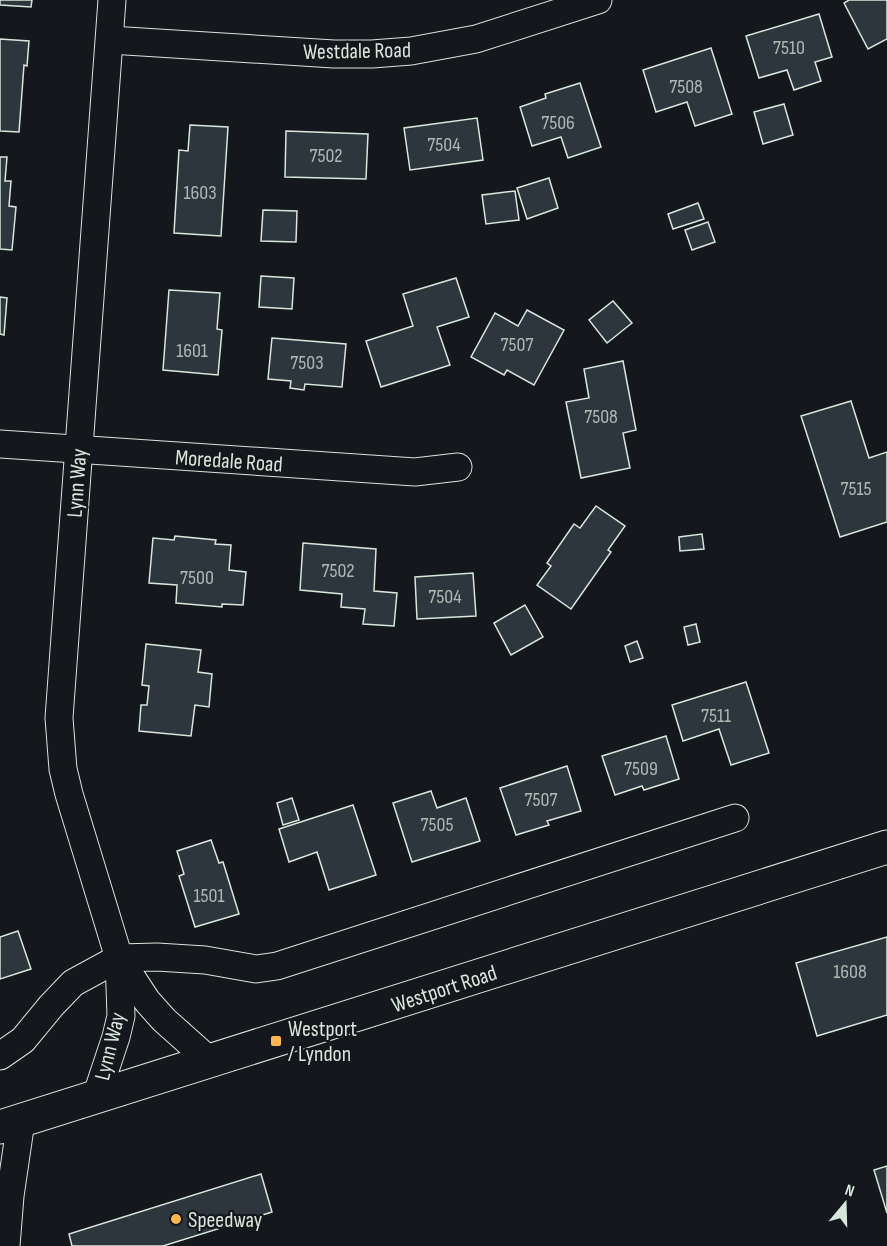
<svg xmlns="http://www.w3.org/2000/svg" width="887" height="1246" font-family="'Sofia Sans Condensed',sans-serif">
<rect width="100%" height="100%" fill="#14181c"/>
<!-- building -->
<g fill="#2c363c" stroke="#d8e6dc" stroke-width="1.5">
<polygon points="0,0 32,0 31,7 0,5"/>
<polygon points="849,0 887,0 887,39 868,49 844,3"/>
<polygon points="819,14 832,57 815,62 821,81 794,90 787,70 759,78 746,36"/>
<polygon points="0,39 29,41 27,66 24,65 19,132 0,131"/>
<polygon points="711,48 732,114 695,126 687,102 656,112 643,70"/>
<polygon points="580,83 601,147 568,158 561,137 532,146 520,107 546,98 545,94"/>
<polygon points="784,104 793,135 763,144 754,112"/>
<polygon points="477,118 483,160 410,170 404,128"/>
<polygon points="190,125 228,127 221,236 174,233 179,150 188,151"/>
<polygon points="286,131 368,134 366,179 285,177"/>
<polygon points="0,157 7,157 5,181 11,181 9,206 16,207 12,250 0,249"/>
<polygon points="549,178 558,208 527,219 517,188"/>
<polygon points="515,191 519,220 486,224 482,195"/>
<polygon points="698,203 704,219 673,229 668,214"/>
<polygon points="263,210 297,211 296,242 261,241"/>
<polygon points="708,222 715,242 692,250 685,230"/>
<polygon points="261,276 294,278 292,309 259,307"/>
<polygon points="456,278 469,317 437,327 450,365 381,387 366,341 413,326 403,294"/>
<polygon points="169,290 220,293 217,329 222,330 218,375 163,370"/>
<polygon points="0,297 7,298 4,335 0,334"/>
<polygon points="613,301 632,323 607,343 589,320"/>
<polygon points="527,310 564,330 534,385 507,370 504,375 471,357 495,313 518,326"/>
<polygon points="272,338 346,344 342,387 305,384 304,390 290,388 291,381 268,379"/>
<polygon points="623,361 636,430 623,433 630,468 581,478 566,402 589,398 584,369"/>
<polygon points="851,401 869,458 887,452 887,522 840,537 801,416"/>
<polygon points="596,506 625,526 608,550 611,552 571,609 537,585 551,566 547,563 574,524 580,528"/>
<polygon points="702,534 704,549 680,551 679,537"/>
<polygon points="175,536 216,540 215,544 231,545 229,570 246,572 243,605 222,604 222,607 176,603 177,585 149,583 153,538 174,540"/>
<polygon points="303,543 376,549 374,591 397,593 394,626 363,624 365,609 341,607 342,594 300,590"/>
<polygon points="473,573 476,616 417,619 415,577"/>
<polygon points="525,605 543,637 511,655 494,623"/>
<polygon points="696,624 700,642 688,645 684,627"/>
<polygon points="637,641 643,658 630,662 625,646"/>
<polygon points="146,644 201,650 198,672 212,674 209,707 195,705 191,736 139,731 141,705 147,705 149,686 142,685"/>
<polygon points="746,682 769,753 731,765 719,729 683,741 672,705"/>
<polygon points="666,736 679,779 644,790 642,786 615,795 602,756"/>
<polygon points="567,766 581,811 547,821 549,825 516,835 500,788"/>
<polygon points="431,791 437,808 466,798 480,841 412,862 393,803"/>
<polygon points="292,798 299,820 283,825 277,803"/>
<polygon points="353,805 376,875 329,890 317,852 289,862 279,829"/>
<polygon points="211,840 219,863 223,862 239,914 195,927 179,876 184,874 177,851"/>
<polygon points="18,931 31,969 0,979 0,937"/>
<polygon points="887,937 887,1015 817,1036 796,963"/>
<polygon points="887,1166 887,1213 874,1170"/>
<polygon points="261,1174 272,1212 163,1246 72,1246 69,1234"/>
</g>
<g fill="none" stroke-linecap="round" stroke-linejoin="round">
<!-- street casing -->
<g stroke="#d8e6dc" stroke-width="29">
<g id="street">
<polyline points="112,0 59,718 63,769 69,794 119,958 147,1001 164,1020 210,1061"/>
<polyline points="110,40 334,54 372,54 411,51 476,39 598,0"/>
<polyline points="0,444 415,472 458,467"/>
<polyline points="0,1056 23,1040 51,1006 73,983 119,958 157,957 205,960 256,969 277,966 735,818"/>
<polyline points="96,1097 116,1037 121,1016 119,959"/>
<polyline points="6,1246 10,1196 21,1121"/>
</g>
</g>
<!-- secondary casing -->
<g stroke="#d8e6dc" stroke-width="35">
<polyline id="secondary" points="0,1127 887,847"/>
</g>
<!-- street -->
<use href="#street" stroke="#14181c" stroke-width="27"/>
<!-- secondary -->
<use href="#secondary" stroke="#14181c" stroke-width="33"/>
</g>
<!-- markers -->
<g fill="#ffb74d" stroke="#14181c" stroke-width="2">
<rect x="270" y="1035" width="12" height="12" rx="3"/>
<circle cx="176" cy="1219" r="6"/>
</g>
<g text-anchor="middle" stroke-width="4.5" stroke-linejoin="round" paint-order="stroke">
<!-- number labels -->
<g font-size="20" fill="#adbab4">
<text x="789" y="54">7510</text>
<text x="686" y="93">7508</text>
<text x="558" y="129">7506</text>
<text x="444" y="151">7504</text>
<text x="326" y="162">7502</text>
<text x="200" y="199">1603</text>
<text x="517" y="351">7507</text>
<text x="192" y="357">1601</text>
<text x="307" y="369">7503</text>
<text x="601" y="423">7508</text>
<text x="856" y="495">7515</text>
<text x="338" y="577">7502</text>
<text x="197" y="584">7500</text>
<text x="445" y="603">7504</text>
<text x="716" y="722">7511</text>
<text x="641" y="775">7509</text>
<text x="541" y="806">7507</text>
<text x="437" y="831">7505</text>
<text x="209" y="902">1501</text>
<text x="850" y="978">1608</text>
</g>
<!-- street labels -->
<g font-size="22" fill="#d8e6dc" stroke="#14181c">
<text transform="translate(357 50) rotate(-1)" y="8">Westdale Road</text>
<text transform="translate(229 460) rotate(4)" y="8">Moredale Road</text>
<text transform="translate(76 483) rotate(-86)" y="8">Lynn Way</text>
<text transform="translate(444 988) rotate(-18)" y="8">Westport Road</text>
<text transform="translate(109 1046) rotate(-76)" y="8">Lynn Way</text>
</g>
<!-- poi labels -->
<g font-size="22" fill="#d8e6dc" stroke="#14181c" text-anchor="start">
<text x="288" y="1036">Westport<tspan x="288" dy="25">/ Lyndon</tspan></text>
<text x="188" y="1227">Speedway</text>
</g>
</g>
<!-- north arrow -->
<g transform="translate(845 1204) rotate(19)" stroke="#14181c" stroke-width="4.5" paint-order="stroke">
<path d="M0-4.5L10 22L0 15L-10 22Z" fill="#d8e6dc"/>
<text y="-9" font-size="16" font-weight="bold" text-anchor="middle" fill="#d8e6dc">N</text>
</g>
</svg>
